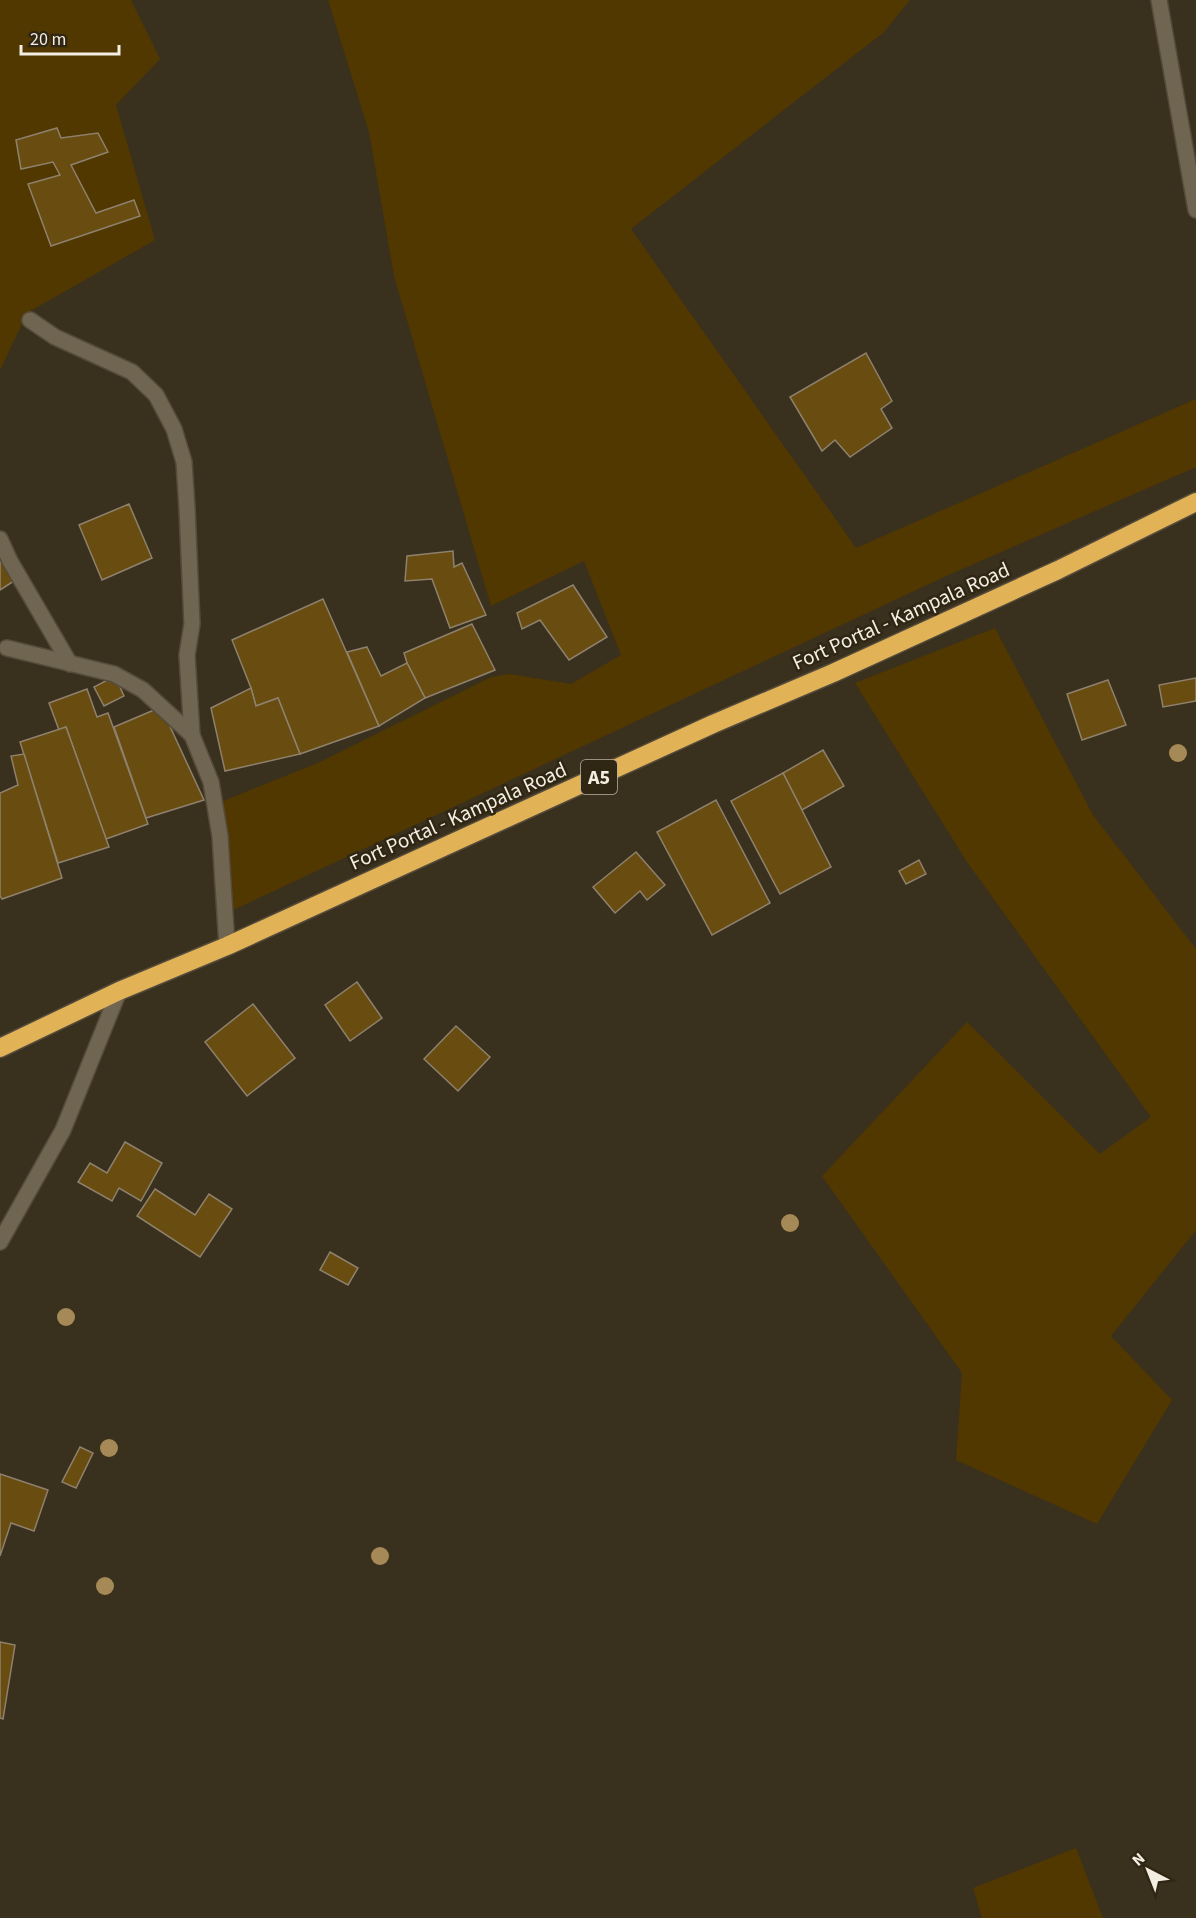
<svg xmlns="http://www.w3.org/2000/svg" width="1196" height="1918" font-family="'Source Sans 3',sans-serif">
<rect width="100%" height="100%" fill="#3a301e"/>
<!-- green -->
<g fill="#513800">
<polygon points="0,0 131,0 160,59 116,105 155,240 27,313 0,370"/>
<polygon points="328,0 910,0 883,33 631,229 856,548 1196,399 1196,467 944,577 227,913 223,801 320,762 491,677 510,674 571,684 621,655 584,561 491,606 394,276 369,132"/>
<polygon points="995,628 1093,815 1196,949 1196,1230 1111,1336 1172,1400 1097,1524 956,1460 962,1373 822,1176 967,1022 1100,1154 1151,1117 967,862 855,683"/>
<polygon points="1076,1848 1103,1918 982,1918 973,1888"/>
</g>
<!-- building -->
<g fill="#684c10" stroke="#8e816d" stroke-width="1.5">
<polygon points="57,128 61,138 98,133 108,152 71,165 96,213 134,200 140,216 51,246 28,184 60,175 53,162 21,169 16,140"/>
<polygon points="866,353 892,401 881,409 892,428 850,457 835,440 822,451 790,397"/>
<polygon points="129,504 152,558 102,580 79,525"/>
<polygon points="453,551 454,567 462,563 486,615 450,628 432,579 405,581 407,556"/>
<polygon points="0,560 14,581 0,590"/>
<polygon points="573,585 607,637 569,660 540,620 522,629 517,613"/>
<polygon points="323,599 379,726 300,754 278,698 256,706 251,688 232,640"/>
<polygon points="472,624 495,670 425,698 407,663 404,653"/>
<polygon points="367,647 381,676 407,663 425,698 379,726 347,652"/>
<polygon points="115,676 124,696 104,706 94,687"/>
<polygon points="1196,678 1196,701 1163,707 1159,685"/>
<polygon points="1108,680 1126,725 1082,740 1067,694"/>
<polygon points="251,688 256,706 278,698 300,754 225,771 211,708"/>
<polygon points="87,689 97,717 108,713 148,824 106,839 66,727 59,730 49,703"/>
<polygon points="161,707 204,800 146,818 114,727"/>
<polygon points="66,727 109,847 58,863 20,742"/>
<polygon points="823,750 844,786 802,810 783,773"/>
<polygon points="24,754 62,878 2,899 0,896 0,793 18,785 11,756"/>
<polygon points="783,773 831,867 780,894 731,801"/>
<polygon points="716,800 770,903 712,935 657,832"/>
<polygon points="636,852 665,885 647,900 640,891 615,913 593,887"/>
<polygon points="919,860 926,874 906,884 899,871"/>
<polygon points="357,982 382,1018 350,1041 325,1005"/>
<polygon points="253,1004 295,1058 247,1096 205,1042"/>
<polygon points="456,1026 490,1057 458,1091 424,1059"/>
<polygon points="125,1142 162,1163 141,1201 119,1188 112,1201 78,1182 90,1163 107,1173"/>
<polygon points="155,1189 195,1215 209,1194 232,1209 200,1257 137,1216"/>
<polygon points="330,1252 358,1268 348,1285 320,1270"/>
<polygon points="80,1447 93,1453 76,1488 62,1482"/>
<polygon points="0,1474 48,1490 34,1531 11,1523 0,1556"/>
<polygon points="0,1642 15,1645 3,1719 0,1718"/>
</g>
<g fill="none" stroke-linecap="round" stroke-linejoin="round">
<!-- minor casing -->
<g stroke="#544b3b" stroke-width="18">
<g id="minor">
<polyline points="1159,0 1196,210"/>
<polyline points="30,320 55,337 132,372 156,395 174,429 184,462 187,508 192,624 187,655 192,735"/>
<polyline points="0,539 10,561 70,664"/>
<polyline points="7,648 114,674 143,690 192,735 211,782 220,836 227,946"/>
<polyline points="0,1242 63,1130 119,991"/>
</g>
</g>
<!-- highway casing -->
<g stroke="#544b3b" stroke-width="21">
<polyline id="highway" points="0,1048 119,991 227,946 713,724 833,673 1058,570 1196,502"/>
</g>
<!-- minor -->
<use href="#minor" stroke="#706551" stroke-width="15"/>
<!-- highway -->
<use href="#highway" stroke="#e2b257" stroke-width="18"/>
</g>
<!-- trees -->
<g fill="#a58957">
<circle cx="1178" cy="753" r="9"/>
<circle cx="790" cy="1223" r="9"/>
<circle cx="66" cy="1317" r="9"/>
<circle cx="109" cy="1448" r="9"/>
<circle cx="380" cy="1556" r="9"/>
<circle cx="105" cy="1586" r="9"/>
</g>
<g text-anchor="middle" stroke-width="5" stroke-linejoin="round" paint-order="stroke">
<!-- shield labels -->
<rect fill="#302614" stroke="#b9b1a4" stroke-width="1.5" x="581" y="760" width="36" height="34" rx="4.5"/>
<g font-size="20" font-weight="bold" fill="#f4ede2">
<text x="599" y="784">A5</text>
</g>
<!-- street labels -->
<g font-size="21" fill="#f4ede2" stroke="#302614">
<text transform="translate(901 616) rotate(-24)" y="7">Fort Portal - Kampala Road</text>
<text transform="translate(458 816) rotate(-24)" y="7">Fort Portal - Kampala Road</text>
</g>
</g>
<!-- north arrow -->
<g transform="translate(1148 1870) rotate(318)" stroke="#302614" stroke-width="4.5" paint-order="stroke">
<path d="M0-4.5L10 22L0 15L-10 22Z" fill="#f4ede2"/>
<text y="-9" font-size="16" font-weight="bold" text-anchor="middle" fill="#f4ede2">N</text>
</g>
<!-- scale -->
<path d="M21 45v9h98v-9" fill="none" stroke="#f4ede2" stroke-width="3"/>
<text x="30" y="45" font-size="18" fill="#f4ede2" stroke="#302614" stroke-width="4.5" paint-order="stroke">20 m</text>
</svg>
